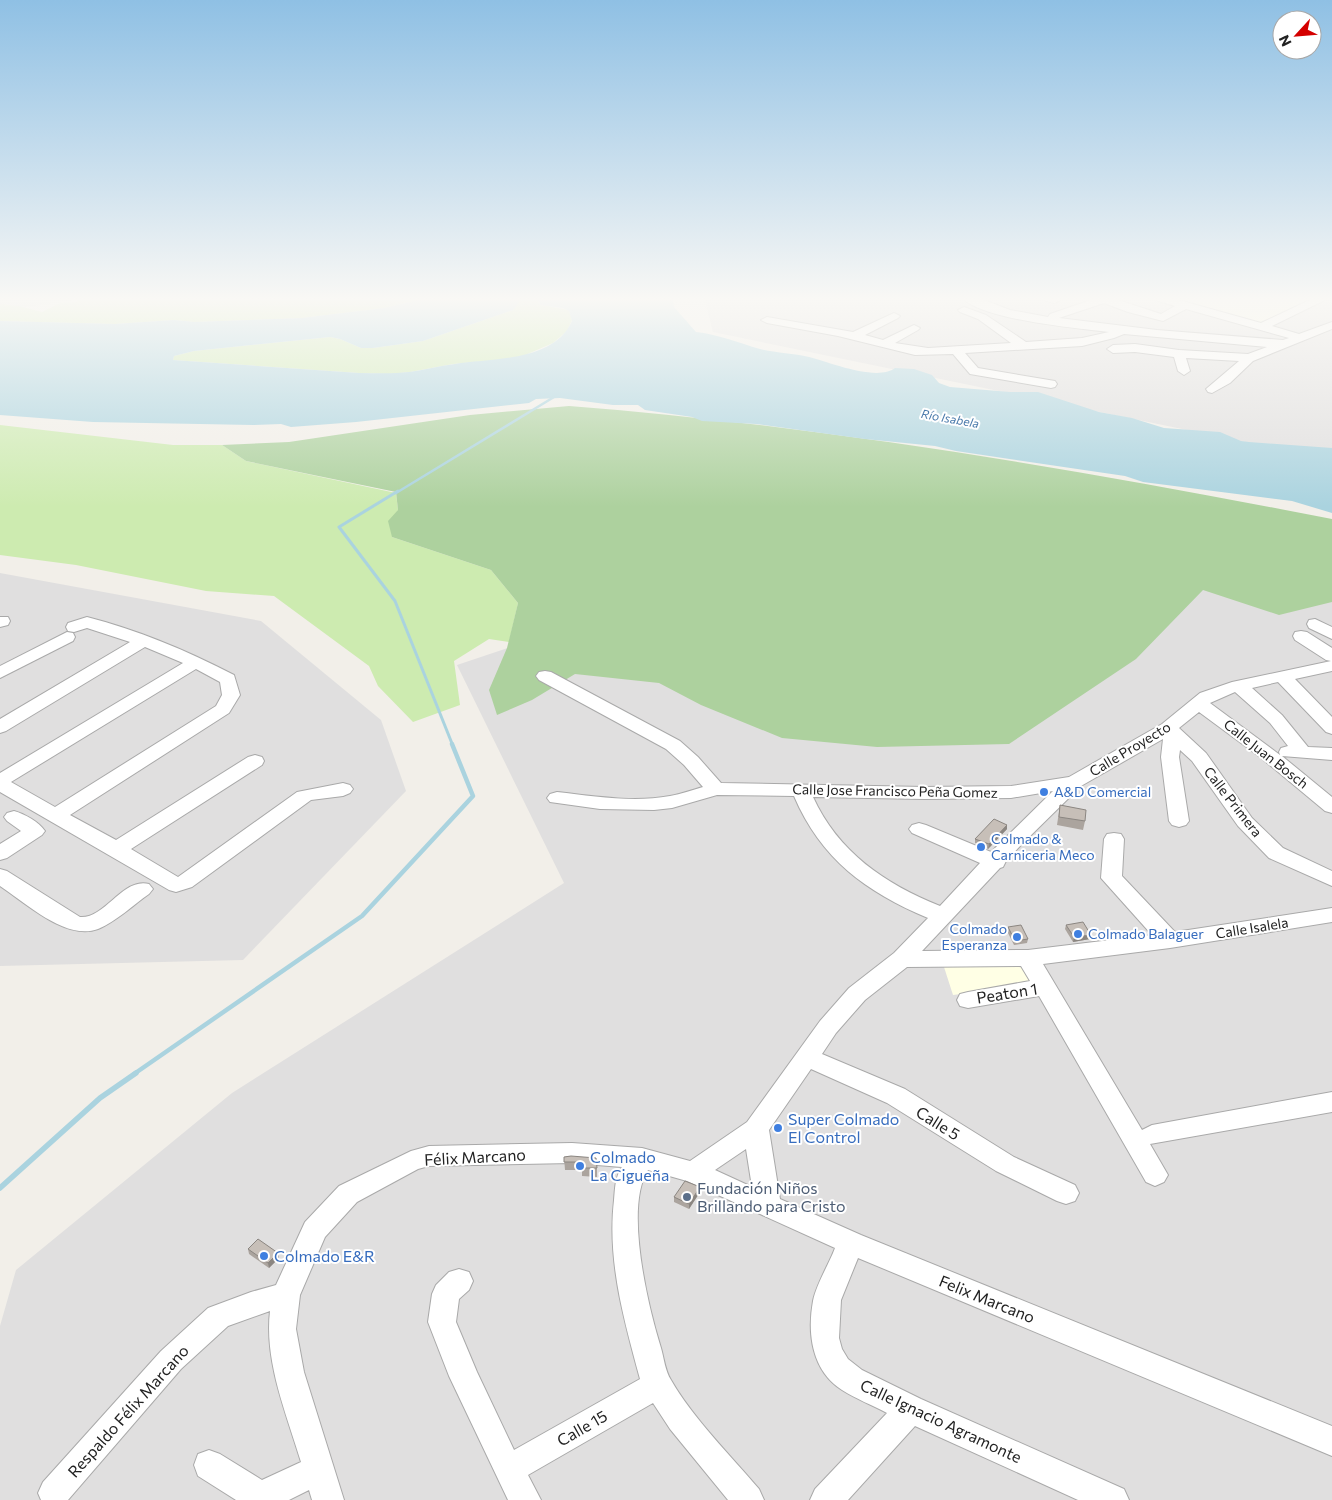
<svg xmlns="http://www.w3.org/2000/svg" width="1332" height="1500" font-family="Commissioner,sans-serif">
<rect width="100%" height="100%" fill="#f2efe9"/>
<!-- residential -->
<g fill="#e0dfdf">
<polygon points="0,297 96,297 0,311"/>
<polygon points="704,297 1332,297 1332,460 713,332"/>
<polygon points="1332,559 1332,1500 0,1500 0,1326 16,1270 232,1093 564,883 457,665 586,622 1162,569"/>
<polygon points="0,573 261,621 381,720 406,791 243,960 0,966"/>
</g>
<!-- education -->
<g fill="#ffffe5">
<polygon points="1162,297 1319,297 1260,325"/>
<polygon points="1009,965 1024,968 1036,984 953,995 944,967"/>
</g>
<!-- grass -->
<g fill="#cdebb0">
<polygon points="81,297 432,297 384,308 302,318 194,322 174,320 115,324 0,321 0,304 19,306 42,312 60,303 77,302"/>
<polygon points="518,297 536,297 541,305 569,310 572,320 567,331 553,343 523,356 510,359 453,364 410,372 389,374 359,373 173,360 174,356 194,351 330,337 340,339 361,348 373,348 423,341 513,310"/>
<polygon points="0,425 173,445 222,445 246,461 396,493 398,510 392,537 491,570 518,603 509,642 489,639 454,661 460,705 413,722 378,686 369,666 274,596 206,591 76,565 0,555"/>
</g>
<!-- forest -->
<path fill="#add19e" d="M 569,406 C 825,426 1080,470 1332,519 L 1332,602 L 1279,615 L 1203,590 L 1136,659 L 1009,744 L 877,747 L 782,738 L 701,705 L 659,683 L 575,674 L 532,700 L 497,715 L 489,690 L 507,648 L 518,603 L 491,570 L 392,537 L 388,521 L 398,510 L 396,492 L 246,461 L 222,445 L 289,442 L 470,415 Z"/>
<!-- water -->
<path fill="#aad3df" d="M 432,297 L 518,297 L 519,303 L 513,310 L 423,341 L 373,348 L 361,348 L 340,339 L 330,337 L 194,351 L 174,356 L 173,360 L 359,373 C 376,373 392,374 409,372 C 424,370 439,366 455,364 C 492,358 554,362 572,321 L 569,311 L 563,308 L 541,305 L 536,297 L 672,297 L 674,307 L 696,332 C 717,334 739,343 760,349 C 776,353 793,353 809,357 C 829,362 877,382 895,368 L 914,369 L 932,375 L 939,383 L 950,387 L 1010,392 L 1038,392 L 1099,412 L 1132,418 L 1164,428 L 1220,432 L 1241,441 L 1249,442 L 1332,448 L 1332,513 L 1292,501 L 1143,482 L 1125,476 L 956,451 L 935,446 L 865,439 L 756,424 L 702,421 L 692,417 L 645,410 L 638,405 L 613,405 L 560,398 L 536,399 L 529,403 L 356,422 L 291,427 L 281,424 L 253,425 L 93,422 L 0,415 L 0,321 L 115,324 L 174,320 L 194,322 L 302,318 L 384,308 Z"/>
<g fill="none" stroke-linecap="round" stroke-linejoin="round">
<!-- stream-far3 -->
<polyline stroke="#aad3df" stroke-width="2.5" points="396,493 554,397"/>
<!-- stream-far2 -->
<polyline stroke="#aad3df" stroke-width="3" points="398,491 339,527 395,601 453,746"/>
<!-- stream-far1 -->
<polyline stroke="#aad3df" stroke-width="4.5" points="134,1074 362,916 473,796 452,744"/>
<!-- stream -->
<polyline stroke="#aad3df" stroke-width="5.5" points="0,1188 100,1098 136,1073"/>
<!-- minor casing -->
<g stroke="#a9a9a9" stroke-width="2">
<g id="minor">
<path d="M 961,297 L 976,297 L 1010,310 L 1048,317 L 1050,314 L 1094,299 L 1092,297 L 1117,297 L 1115,299 L 1161,314 L 1175,306 L 1152,299 L 1150,297 L 1168,297 L 1261,323 L 1316,297 L 1331,297 L 1272,326 L 1299,334 L 1332,322 L 1332,329 L 1253,361 L 1230,383 L 1212,393 L 1208,392 L 1206,389 L 1239,361 L 1186,358 L 1190,371 L 1184,375 L 1178,371 L 1174,357 L 1135,352 L 1113,353 L 1107,349 L 1113,345 L 1135,344 L 1179,350 L 1248,354 L 1267,347 L 1124,334 L 1114,338 L 1082,346 L 965,353 L 978,368 L 1055,381 L 1057,384 L 1055,387 L 1051,388 L 970,374 L 953,354 L 915,355 L 838,336 L 767,323 L 761,320 L 767,317 L 853,332 L 894,313 L 900,316 L 898,318 L 865,335 L 883,340 L 914,325 L 920,328 L 918,330 L 895,343 L 928,348 L 1011,343 L 978,319 L 960,312 L 958,310 L 964,307 L 986,315 L 1026,342 L 1082,338 L 1109,332 C 1077,328 982,320 961,297 ZM 1104,303 L 1128,312 L 1163,321 L 1186,309 L 1289,338 L 1283,340 L 1157,330 L 1059,318 Z"/>
<polygon points="1038,297 1056,297 1060,300 1054,303 1040,299"/>
<polygon points="0,617 8,617 10,621 8,625 0,627"/>
<path d="M 87,617 C 138,630 188,651 234,675 L 240,695 L 229,713 L 70,815 L 116,840 L 248,757 L 255,755 L 262,757 L 264,761 L 262,765 L 131,849 L 178,877 L 297,792 L 343,783 L 350,785 L 353,789 L 350,793 L 343,796 L 311,800 L 192,887 L 176,892 L 169,890 L 0,792 L 0,773 L 183,663 L 145,647 L 6,731 L 0,733 L 0,719 L 130,642 L 87,628 L 74,632 L 68,631 L 66,627 L 68,623 ZM 196,669 L 220,682 L 222,695 L 216,706 L 55,807 L 11,782 Z"/>
<polygon points="1315,619 1332,627 1332,639 1309,628 1307,624 1309,620"/>
<path d="M 1301,631 L 1307,632 L 1332,648 L 1332,671 L 1295,679 L 1332,717 L 1332,734 L 1326,732 L 1278,682 L 1252,688 L 1282,715 L 1308,747 L 1332,748 L 1332,760 L 1282,756 L 1332,797 L 1332,813 L 1325,811 L 1260,757 L 1199,712 L 1179,728 L 1206,753 L 1252,818 L 1283,848 L 1332,871 L 1332,886 L 1269,858 L 1238,826 L 1192,761 L 1180,750 L 1179,757 L 1189,821 L 1186,825 L 1179,827 L 1172,825 L 1169,821 L 1161,757 L 1163,739 L 1081,786 L 1021,845 L 1006,861 L 1003,867 L 1000,868 L 922,951 L 1028,950 L 1152,935 L 1101,878 L 1104,839 L 1107,834 L 1114,833 L 1121,834 L 1124,839 L 1122,876 L 1175,932 L 1332,908 L 1332,922 L 1170,948 L 1043,964 L 1142,1130 L 1152,1125 L 1332,1092 L 1332,1112 L 1150,1144 L 1168,1175 L 1164,1182 L 1155,1186 L 1146,1182 L 1039,996 L 968,1008 L 960,1006 L 957,1000 L 960,994 L 968,992 L 1030,981 L 1021,966 L 907,967 L 865,1000 L 836,1033 L 822,1054 L 905,1089 L 1014,1157 L 1075,1185 L 1079,1193 L 1075,1201 L 1066,1204 L 1057,1201 L 996,1171 L 887,1103 L 811,1069 L 769,1130 L 780,1199 L 861,1235 L 1332,1426 L 1332,1456 L 858,1258 L 841,1300 L 839,1338 L 842,1349 L 848,1359 L 862,1370 L 921,1399 L 1124,1489 L 1129,1500 L 1078,1500 L 915,1426 L 848,1500 L 810,1500 L 815,1489 L 887,1413 C 872,1405 856,1399 842,1390 C 812,1371 807,1334 813,1301 C 816,1285 829,1264 835,1248 L 687,1181 L 648,1170 C 624,1207 648,1306 661,1348 C 664,1358 665,1371 671,1380 C 692,1417 731,1456 759,1489 L 764,1500 L 728,1500 L 670,1429 L 653,1403 L 528,1475 L 541,1500 L 508,1500 L 449,1376 L 428,1322 L 432,1294 L 436,1285 L 449,1272 L 459,1269 L 469,1272 L 473,1281 L 469,1290 L 459,1299 L 456,1322 L 477,1372 L 514,1450 L 640,1379 C 624,1320 607,1261 614,1200 C 615,1188 615,1177 622,1167 L 572,1163 L 429,1166 L 418,1169 L 357,1202 L 325,1237 L 300,1295 L 296,1329 L 304,1372 L 344,1500 L 312,1500 L 309,1490 L 289,1500 L 236,1500 L 198,1476 L 194,1465 L 198,1454 L 209,1450 L 220,1454 L 262,1480 L 301,1462 C 287,1415 264,1362 270,1311 L 228,1326 L 181,1369 L 68,1500 L 41,1500 L 38,1493 L 43,1482 L 161,1351 L 208,1308 L 251,1292 L 276,1285 L 305,1222 L 339,1186 L 411,1151 L 429,1146 L 572,1143 L 642,1148 L 690,1161 L 747,1122 L 820,1021 L 849,988 L 894,953 L 928,918 C 866,892 821,859 794,796 L 717,795 L 672,808 L 654,810 L 600,809 L 550,802 L 547,798 L 550,794 L 557,792 C 593,796 633,803 670,796 C 681,794 692,790 703,787 L 684,765 L 666,749 L 539,680 L 536,676 L 539,672 L 545,671 L 551,672 L 680,741 L 698,757 L 721,783 L 924,787 L 1011,786 L 1069,777 L 1162,724 L 1200,693 L 1232,682 L 1331,661 L 1326,660 L 1295,640 L 1293,636 L 1295,632 ZM 1235,692 L 1270,723 L 1288,746 L 1281,748 L 1279,752 L 1280,755 L 1210,703 ZM 1053,791 L 991,852 L 926,825 L 919,823 L 912,825 L 909,829 L 912,833 L 980,863 L 940,906 C 885,884 838,852 813,797 L 924,799 L 1011,798 ZM 746,1149 L 752,1187 L 715,1170 Z"/>
<polygon points="67,632 73,633 75,637 73,641 0,678 0,666"/>
<path d="M 14,811 C 25,814 39,822 45,831 L 42,835 L 7,858 L 0,860 L 0,844 L 21,831 L 7,821 L 4,817 L 7,813 Z"/>
<path d="M 0,869 L 7,871 L 80,917 C 105,919 123,877 149,884 L 153,889 L 149,894 C 133,905 117,921 98,929 C 66,941 26,903 0,886 Z"/>
</g>
</g>
<!-- minor -->
<use href="#minor" fill="#fff" fill-rule="evenodd"/>
</g>
<!-- wall -->
<g fill="#aba49e">
<polygon points="1060,805 1085,821 1083,830 1057,825"/>
<polygon points="1007,825 1007,829 988,849 975,843 975,839"/>
<polygon points="1066,925 1090,939 1073,942 1065,929"/>
<polygon points="1008,927 1028,939 1027,943 1014,945 1007,931"/>
<polygon points="571,1156 597,1168 597,1177 582,1176 582,1170 565,1170 564,1157"/>
<polygon points="700,1192 689,1209 674,1202 674,1197"/>
<polygon points="248,1249 278,1253 279,1258 269,1268 249,1254"/>
</g>
<!-- shaded-wall -->
<g fill="#8b8681">
<polygon points="1007,825 1007,829 988,849 989,844"/>
<polygon points="1091,935 1090,939 1073,942 1074,937"/>
<polygon points="700,1187 700,1192 689,1209 689,1204"/>
<polygon points="278,1253 279,1258 269,1268 268,1263"/>
</g>
<!-- building -->
<g fill="#c7bfb8" stroke="#8b8681">
<polygon points="1060,805 1086,810 1085,821 1059,817"/>
<polygon points="994,819 1007,825 989,844 975,839"/>
<polygon points="1083,922 1091,935 1074,937 1066,925"/>
<polygon points="1021,925 1028,939 1015,941 1008,927"/>
<polygon points="571,1156 596,1158 597,1168 582,1168 583,1162 564,1162 564,1157"/>
<polygon points="685,1181 700,1187 689,1204 674,1197"/>
<polygon points="258,1239 278,1253 268,1263 248,1249"/>
</g>
<!-- sky -->
<linearGradient id="sky" x2="0" y2="1"><stop stop-color="#8fc0e4"/><stop offset="0.59" stop-color="#f9f8f5"/><stop offset="1" stop-color="#f9f8f5" stop-opacity="0"/></linearGradient>
<rect width="1332" height="507" fill="url(#sky)"/>
<!-- markers -->
<g fill="#3f7fe0" stroke="#fff" stroke-width="2">
<circle cx="1044" cy="792" r="5"/>
<circle cx="981" cy="847" r="5"/>
<circle cx="1078" cy="934" r="5"/>
<circle cx="1017" cy="937" r="5"/>
<circle cx="778" cy="1128" r="5"/>
<circle cx="580" cy="1166" r="5"/>
<circle cx="264" cy="1256" r="5"/>
</g>
<circle fill="#5c6f8a" stroke="#fff" stroke-width="2" cx="687" cy="1197" r="5"/>
<g text-anchor="middle" stroke-width="4" stroke-linejoin="round" paint-order="stroke">
<!-- far-water labels -->
<g font-size="12" font-style="italic" fill="#4a7aab" stroke="#fff">
<text transform="translate(950 419) rotate(10)" y="4">Río Isabela</text>
</g>
<!-- street labels -->
<g font-size="14" fill="#222" stroke="#fff">
<text transform="translate(1130 749) rotate(-31)" y="5">Calle Proyecto</text>
<text transform="translate(1266 754) rotate(38)" y="5">Calle Juan Bosch</text>
<text transform="translate(895 791) rotate(1)" y="5">Calle Jose Francisco Peña Gomez</text>
<text transform="translate(1233 802) rotate(52)" y="5">Calle Primera</text>
<text transform="translate(1252 928) rotate(-9)" y="5">Calle Isalela</text>
</g>
<!-- shop labels -->
<g font-size="14" fill="#366cbe" stroke="#fff" text-anchor="start">
<text x="1054" y="797">A&amp;D Comercial</text>
<text x="991" y="844">Colmado &amp;<tspan x="991" dy="16">Carniceria Meco</tspan></text>
<text x="1007" y="934" text-anchor="end">Colmado<tspan x="1007" dy="16">Esperanza</tspan></text>
<text x="1088" y="939">Colmado Balaguer</text>
</g>
<!-- near-street labels -->
<g font-size="16" fill="#222" stroke="#fff">
<text transform="translate(1007 993) rotate(-9)" y="6">Peaton 1</text>
<text transform="translate(938 1123) rotate(32)" y="6">Calle 5</text>
<text transform="translate(475 1157) rotate(-3)" y="6">Félix Marcano</text>
<text transform="translate(987 1299) rotate(22)" y="6">Felix Marcano</text>
<text transform="translate(128 1411) rotate(-48)" y="6">Respaldo Félix Marcano</text>
<text transform="translate(941 1421) rotate(25)" y="6">Calle Ignacio Agramonte</text>
<text transform="translate(582 1428) rotate(-30)" y="6">Calle 15</text>
</g>
<!-- near-shop labels -->
<g font-size="16" fill="#366cbe" stroke="#fff" text-anchor="start">
<text x="788" y="1125">Super Colmado<tspan x="788" dy="18">El Control</tspan></text>
<text x="590" y="1163">Colmado<tspan x="590" dy="18">La Cigueña</tspan></text>
<text x="274" y="1262">Colmado E&amp;R</text>
</g>
<!-- near-service labels -->
<g font-size="16" fill="#4e5e75" stroke="#fff" text-anchor="start">
<text x="697" y="1194">Fundación Niños<tspan x="697" dy="18">Brillando para Cristo</tspan></text>
</g>
</g>
<!-- north arrow -->
<g transform="translate(1297 35) rotate(244)"><circle r="24" fill="#ffffff" stroke="#a7a7a7"/>
<path d="M0-4L9 19L0 12L-9 19Z" fill="#d40000"/>
<text y="-8" font-size="14" font-weight="bold" text-anchor="middle" fill="#222222">N</text>
</g>
</svg>
